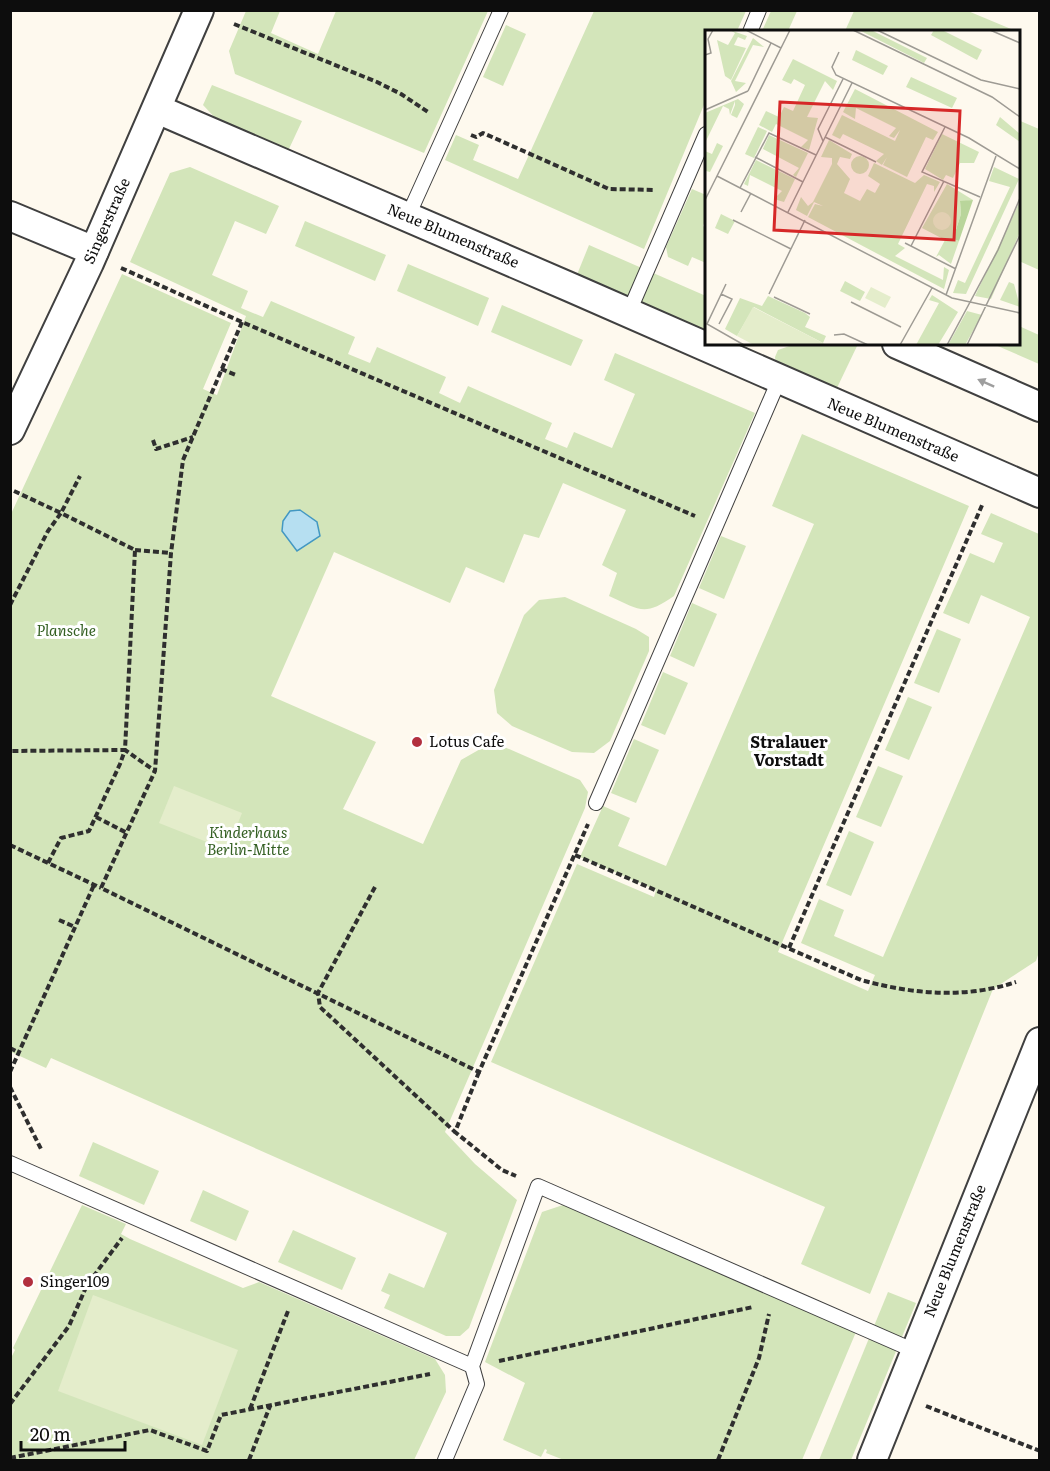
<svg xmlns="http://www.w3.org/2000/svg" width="1050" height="1471" font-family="Literata,serif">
<rect width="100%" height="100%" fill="#fef9ee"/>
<!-- green -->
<g fill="#d3e5ba" fill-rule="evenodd">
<polygon points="246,11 280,11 271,33 318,54 336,11 488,11 424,153 235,74 229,51"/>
<polygon points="594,11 746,11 737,31 706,32 706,100 644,249 445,160 456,135 479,145 473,160 518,179"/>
<polygon points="771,11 797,11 788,31 762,31"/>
<polygon points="854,11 968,11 1011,29 1010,32 845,31"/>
<polygon points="506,25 526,34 503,86 483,77"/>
<polygon points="212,85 302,121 288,151 219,122 203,105"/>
<polygon points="1018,120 1039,129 1039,270 1019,261"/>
<path d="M 190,167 L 279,206 L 266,234 L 235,221 L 212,275 L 248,291 L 241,308 L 263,317 L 271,301 L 355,337 L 348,354 L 370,363 L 377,347 L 446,377 L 439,393 L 460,403 L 468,386 L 552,423 L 545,439 L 567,448 L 574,432 L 612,448 L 635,394 L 604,380 L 615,353 L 755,413 L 674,596 C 644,617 640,610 609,596 L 617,573 L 602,565 L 626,510 L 563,483 L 539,538 L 524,534 L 504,583 L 466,567 L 450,603 L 334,552 L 271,696 L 376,742 L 343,809 L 423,844 L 461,760 L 482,748 L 502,746 L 580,780 L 588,792 L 585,808 L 445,1132 L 475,1164 L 517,1200 L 469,1328 L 460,1336 L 446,1336 L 384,1308 L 390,1295 L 381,1291 L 389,1273 L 424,1288 L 447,1233 L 51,1058 L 46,1068 L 11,1052 L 11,514 L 122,274 L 231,323 L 203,389 L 217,395 L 246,316 L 130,262 L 170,173 ZM 300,510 L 317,522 L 297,551 L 282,531 Z"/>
<polygon points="692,189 706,195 706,217 703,226 706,228 706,263 692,257 688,266 668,257 666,247"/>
<polygon points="305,221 386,255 375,281 295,246"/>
<polygon points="589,245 706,296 706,331 692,329 576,277"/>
<polygon points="408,264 489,298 478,326 397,291"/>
<polygon points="502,305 583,340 571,366 491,332"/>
<polygon points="1019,326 1039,335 1039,364 993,344 1018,344"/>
<polygon points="795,344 858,344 835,392 776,364 775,357 778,350"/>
<polygon points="802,434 969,506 778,952 868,991 875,975 801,943 819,899 844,910 834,936 883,957 1030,617 981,595 969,624 943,613 970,553 994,563 1003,543 981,534 991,513 1039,534 1039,952 1036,961 993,989 870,1294 801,1264 825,1207 491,1062 577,864 654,897 656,890 580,857 603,806 630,818 618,846 666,866 814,524 772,506"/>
<polygon points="721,536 746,546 724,599 699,588"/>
<polygon points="565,597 636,629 649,637 649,651 610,741 594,753 572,752 512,726 497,713 494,690 524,615 539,600"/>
<polygon points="692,603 717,614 694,667 670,656"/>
<polygon points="937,629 961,639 939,693 914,683"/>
<polygon points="663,672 688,683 665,735 641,725"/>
<polygon points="908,697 932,707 909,760 885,750"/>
<polygon points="634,739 659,750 636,803 611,793"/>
<polygon points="878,766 903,776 881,827 856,817"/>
<polygon points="849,831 874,842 851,896 826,885"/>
<polygon points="93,1142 159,1171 144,1205 79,1176"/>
<polygon points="203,1190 249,1211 236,1241 190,1221"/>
<polygon points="82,1205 126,1224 121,1234 130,1239 243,1288 259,1282 435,1359 445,1375 446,1392 414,1460 11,1460 10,1360 15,1350 13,1348"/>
<polygon points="563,1205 856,1332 802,1460 564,1460 546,1453 547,1450 545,1449 541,1457 503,1440 525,1383 485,1362 542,1212"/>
<polygon points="293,1230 356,1258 342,1290 278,1262"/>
<polygon points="888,1292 916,1303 851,1460 819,1460"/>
</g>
<!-- pitch -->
<g fill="#e4edcb">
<polygon points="174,786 242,813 227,850 159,823"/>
<polygon points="93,1295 238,1350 202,1445 58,1391"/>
</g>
<!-- water -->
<polygon fill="#b6dff1" stroke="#4398c2" stroke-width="1.5" points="300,510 317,522 320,536 297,551 282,531 283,521 290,511"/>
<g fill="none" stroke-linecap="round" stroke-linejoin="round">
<!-- lane casing -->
<g stroke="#404040" stroke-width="16">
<g id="lane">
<polyline points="750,32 759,10"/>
<polyline points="408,216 501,10"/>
<polyline points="629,312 706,134"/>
<polyline points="596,803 779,380"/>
<polyline points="10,1163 472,1366"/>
<polyline points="445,1460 477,1384 472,1366 538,1186 915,1351"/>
</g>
</g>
<!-- street casing -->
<g stroke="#404040" stroke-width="32">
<g id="street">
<polyline points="157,109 572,288 1040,493"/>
<polyline points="10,216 94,251"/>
<polyline points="897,344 1040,407"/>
<polyline points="10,430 89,263 199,10"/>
<polyline points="872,1460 1040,1042"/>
</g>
</g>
<!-- path -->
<g stroke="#2f2f2f" stroke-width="4" stroke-dasharray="6 3" stroke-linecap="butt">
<polyline points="234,24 377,82 401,94 428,112"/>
<polyline points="471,135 476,137 483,133 609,189 655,190"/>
<polyline points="121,268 242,322 695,516"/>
<polyline points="242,322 183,460 171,553 155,771 101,888 479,1072 588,824"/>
<polyline points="221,369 236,375"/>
<polyline points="153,440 156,449 193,437"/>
<polyline points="14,491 61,513 80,476"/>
<polyline points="135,550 171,553"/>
<polyline points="10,605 48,531 61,513 135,550 125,750 10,751"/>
<polyline points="96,817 127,833"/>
<polyline points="10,845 101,888"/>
<path d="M 575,855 L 861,980 C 912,994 965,999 1016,982"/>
<polyline points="48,863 61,838 89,831 120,764 125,750 155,771"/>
<polyline points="375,887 318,993 320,1007 455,1132"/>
<polyline points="59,920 75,927"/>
<polyline points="789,948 983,503"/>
<polyline points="10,1048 18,1052"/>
<polyline points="10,1072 94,885"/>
<polyline points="479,1072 455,1132 502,1170 516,1176"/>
<polyline points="10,1087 41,1149"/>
<polyline points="499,1361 753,1307"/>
<polyline points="10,1404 69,1326 87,1285 122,1238"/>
<polyline points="926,1406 1040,1451"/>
<polyline points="250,1409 288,1311"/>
<polyline points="10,1458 150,1430 207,1451 221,1415 430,1374"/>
<polyline points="249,1460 270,1406"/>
<polyline points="718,1460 759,1358 769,1314"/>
</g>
<!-- lane -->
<use href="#lane" stroke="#fff" stroke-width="14"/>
<!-- street -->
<use href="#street" stroke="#fff" stroke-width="28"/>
</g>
<!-- one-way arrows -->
<defs><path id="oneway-solid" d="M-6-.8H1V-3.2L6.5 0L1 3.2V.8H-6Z" transform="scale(1.5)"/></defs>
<use fill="#9e9e9e" href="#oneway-solid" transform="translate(986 383) rotate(-156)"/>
<!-- markers -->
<g fill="#b2303f" stroke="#fff" stroke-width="2">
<circle cx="417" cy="742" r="6"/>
<circle cx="28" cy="1282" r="6"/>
</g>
<g text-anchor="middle" stroke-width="6" stroke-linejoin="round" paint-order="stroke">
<!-- street labels -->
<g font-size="15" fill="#0d0d0d" stroke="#fff">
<text transform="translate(107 221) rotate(-66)" y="5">Singerstraße</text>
<text transform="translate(453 236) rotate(23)" y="5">Neue Blumenstraße</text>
<text transform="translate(893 430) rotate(23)" y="5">Neue Blumenstraße</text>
<text transform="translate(955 1251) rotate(-68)" y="5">Neue Blumenstraße</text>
</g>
<!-- park labels -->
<g font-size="15" font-style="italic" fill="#335f22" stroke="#fff">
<text x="66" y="636">Plansche</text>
<text x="248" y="838">Kinderhaus<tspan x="248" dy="17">Berlin-Mitte</tspan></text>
</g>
<!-- poi labels -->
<g font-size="15" fill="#0d0d0d" stroke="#fff" text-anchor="start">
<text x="429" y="747">Lotus Cafe</text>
<text x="40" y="1287">Singer109</text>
</g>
<!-- neighbourhood labels -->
<g font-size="16" font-weight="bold" fill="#0d0d0d" stroke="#fff">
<text x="789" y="748">Stralauer<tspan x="789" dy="18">Vorstadt</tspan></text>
</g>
</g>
<!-- overview -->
<g transform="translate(705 30)">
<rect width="315" height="315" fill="#fef9ee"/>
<path d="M 25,0 L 42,6 L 40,10 L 33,7 L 29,15 L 41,18 L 26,50 L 20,46 L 12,10 L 23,15 L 30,3 ZM 154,0 L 166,0 L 222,28 L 219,33 ZM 229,0 L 237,0 L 277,20 L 272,30 L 226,5 ZM 48,8 L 59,17 L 48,15 L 30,51 L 41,53 L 31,62 L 26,51 ZM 151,20 L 183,36 L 178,45 L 147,30 ZM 88,29 L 132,51 L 128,60 L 120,51 L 102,87 L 113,88 L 104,120 L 96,117 L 103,110 L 71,94 L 67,102 L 54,95 L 61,81 L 74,87 L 79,77 L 88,81 L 100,55 L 89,49 L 86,54 L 77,50 ZM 206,47 L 252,68 L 247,78 L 201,57 ZM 150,59 L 233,102 L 228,110 L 221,107 L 202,147 L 178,135 L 182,127 L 177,135 L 171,131 L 179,124 L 138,104 L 135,109 L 127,105 L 137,85 L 190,111 L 195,100 L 189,108 L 184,106 L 191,98 L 151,78 L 150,89 L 138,82 ZM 33,69 L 39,74 L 32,88 L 26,85 L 30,75 L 30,71 L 25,85 L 24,79 L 18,76 L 0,113 L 0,83 ZM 295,87 L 315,104 L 315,112 L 291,95 ZM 53,97 L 62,101 L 49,128 L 40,124 ZM 237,104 L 274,122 L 269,133 L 255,133 L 248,148 L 241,145 L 238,150 L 220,139 ZM 64,105 L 103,123 L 91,147 L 88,145 L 94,138 L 58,119 L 54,128 ZM 124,110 L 147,124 L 145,129 L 135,127 L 132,134 L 145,149 L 139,163 L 155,171 L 162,159 L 170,163 L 175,154 L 163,146 L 169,133 L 210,153 L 219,145 L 235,152 L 229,162 L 229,156 L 222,154 L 193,214 L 200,218 L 190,226 L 238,250 L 239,237 L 244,240 L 239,259 L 103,187 L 110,174 L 118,176 L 109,172 L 102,186 L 91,180 L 96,167 L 103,176 L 108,172 L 127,134 L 127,128 L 116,127 ZM 12,113 L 18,116 L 5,142 L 1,141 L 0,121 L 7,124 ZM146 135a9 9 0 1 1 18 0a9 9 0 1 1-18 0ZM 51,130 L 90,149 L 79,172 L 69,169 L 77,161 L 45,145 L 43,156 L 39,154 ZM 289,137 L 314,149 L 261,264 L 248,263 L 253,250 L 260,253 L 305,157 L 284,151 ZM 242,154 L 268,170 L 255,172 L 256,184 L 248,209 L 254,211 L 246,234 L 234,225 L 231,227 L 240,210 L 217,198 ZM 315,171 L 315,202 L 286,269 L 270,266 ZM 16,184 L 30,191 L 23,204 L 10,198 ZM 140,251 L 160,262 L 155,271 L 135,261 ZM 304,252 L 309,254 L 315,277 L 295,270 ZM 227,265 L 253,282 L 233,315 L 211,315 L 234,273 L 224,270 ZM 63,266 L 100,283 L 105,287 L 100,297 L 121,306 L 118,313 L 49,277 L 32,306 L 20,299 L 35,268 L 57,276 ZM 262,281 L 277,285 L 260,315 L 243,315 Z" fill="#d3e5ba"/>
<path d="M 268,170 L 254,211 L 248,209 L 256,184 L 255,171 Z" fill="#b9d59b"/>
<path d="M228 191a9 9 0 1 1 18 0a9 9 0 1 1-18 0ZM 166,257 L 186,267 L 180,278 L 160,268 ZM 48,277 L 118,313 L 121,315 L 49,315 L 32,306 Z" fill="#e4edcb"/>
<path fill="none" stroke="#9e9b94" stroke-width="1.5" d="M 41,0 L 76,18M 148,0 L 287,67 L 315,87M 172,0 L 276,50 L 315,59M 285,0 L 315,13M 134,22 L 127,37 L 131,45 L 264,108 L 315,139M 0,25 L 6,23 L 3,9 L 8,0M 43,61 L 66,13M 0,80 L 43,61M 240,97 L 217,142 L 275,167M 120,107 L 171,132M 118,111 L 113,99 L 138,49M 50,127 L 98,152M 12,146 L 247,268 L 315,283M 35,158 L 64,103 L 111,125M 0,170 L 85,0M 36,182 L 46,163M 83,182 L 147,53M 28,190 L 86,219M 200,213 L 251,239M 206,216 L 239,151M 21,254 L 2,294 L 39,315M 64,264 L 100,190M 241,265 L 291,126M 69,267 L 105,284M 146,272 L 196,297M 14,294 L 27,269 L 16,264M 129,305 L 139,304 L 163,315M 195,315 L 227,258M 242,315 L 293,220 L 315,168M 262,315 L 315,205"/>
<path fill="#d62828" fill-opacity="0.15" stroke="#d62828" stroke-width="3" d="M 75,72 L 255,81 L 249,210 L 69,200 Z"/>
<rect width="315" height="315" fill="none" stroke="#0d0d0d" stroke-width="3"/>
</g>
<!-- border -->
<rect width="1050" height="1471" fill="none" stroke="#0d0d0d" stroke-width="24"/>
<!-- scale -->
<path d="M21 1441v9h104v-9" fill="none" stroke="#0d0d0d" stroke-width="3"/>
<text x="30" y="1441" font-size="18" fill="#0d0d0d" stroke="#ffffff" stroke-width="4.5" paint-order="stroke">20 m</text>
</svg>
